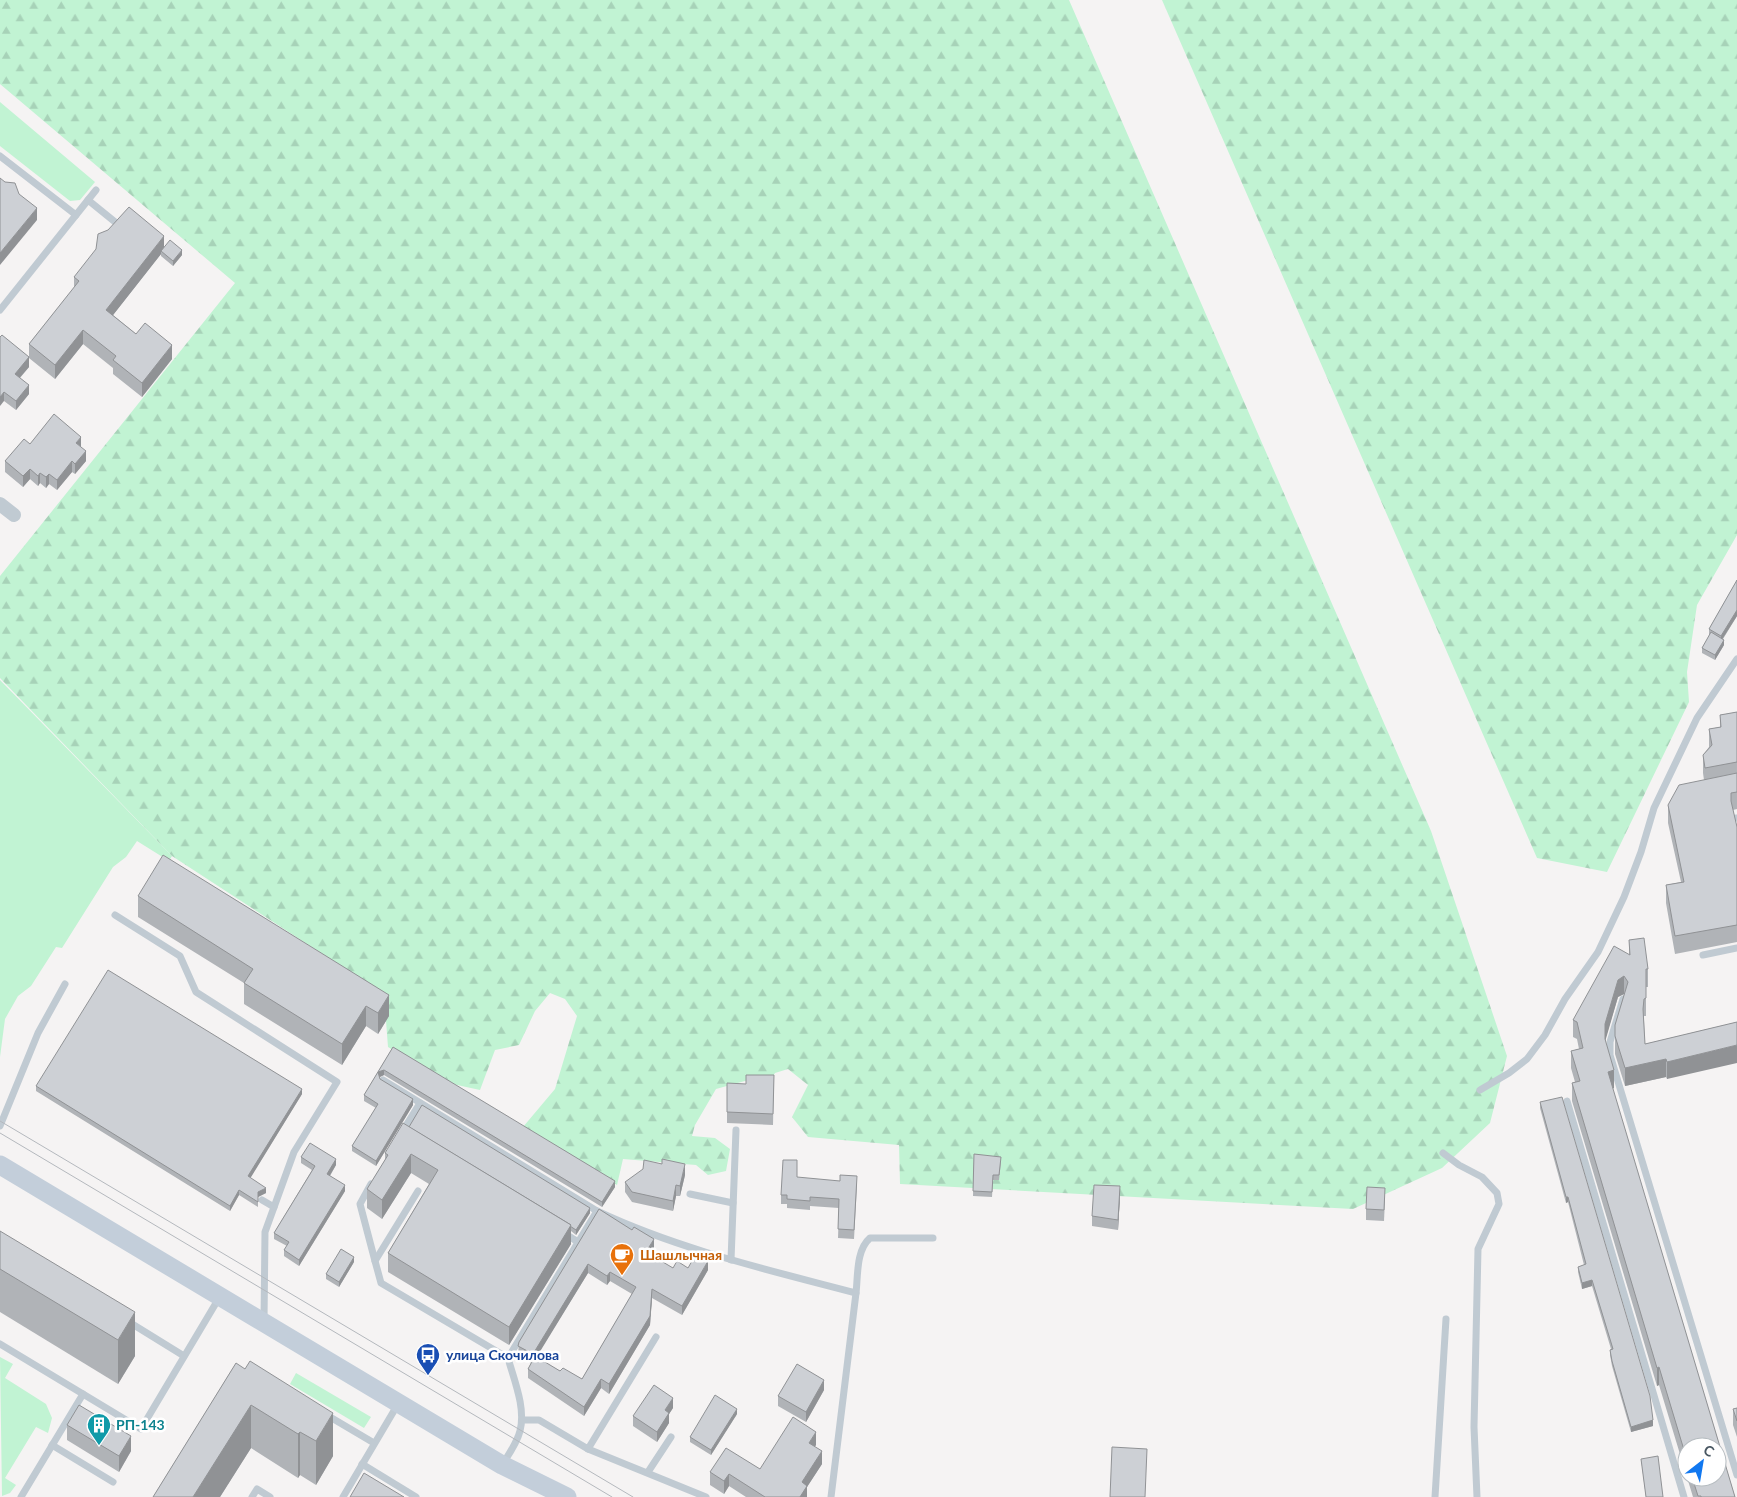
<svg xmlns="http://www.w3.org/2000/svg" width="1737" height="1497" font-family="Lato,sans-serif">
<defs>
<pattern id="forest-firs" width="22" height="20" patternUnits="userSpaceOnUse" patternTransform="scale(1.25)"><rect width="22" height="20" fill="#c1f3d3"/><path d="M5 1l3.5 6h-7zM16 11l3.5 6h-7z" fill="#a7d2b8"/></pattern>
</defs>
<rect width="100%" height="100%" fill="#f5f3f3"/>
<!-- grass -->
<g fill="#c1f3d3">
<polygon points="0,102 95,182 80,200 70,201 0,146"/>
<polygon points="0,680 172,856 169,861 137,841 126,857 113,867 62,948 56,947 31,986 18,996 5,1019 0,1057"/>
<polygon points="0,1357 13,1364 5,1378 46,1404 52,1418 48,1433 36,1427 5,1478 16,1485 10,1493 2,1496"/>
<polygon points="296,1373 371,1417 364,1428 290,1384"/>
</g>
<!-- forest -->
<g fill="url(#forest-firs)">
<polygon points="0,0 1069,0 1431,831 1507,1056 1490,1123 1442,1168 1353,1209 900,1184 899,1145 808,1137 792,1117 808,1085 788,1069 775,1073 767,1088 752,1079 716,1089 695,1125 692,1136 715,1138 730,1149 726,1171 708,1175 696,1165 623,1159 617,1185 523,1127 555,1089 577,1016 565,999 550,993 535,1011 519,1045 495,1050 480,1090 448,1083 388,1047 384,994 172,856 0,678 0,576 235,283 0,84"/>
<polygon points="1162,0 1737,0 1737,535 1697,605 1687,672 1689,702 1607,872 1537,858"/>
</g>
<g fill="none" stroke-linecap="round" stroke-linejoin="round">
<!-- lane -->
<g stroke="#c0cad2" stroke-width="7">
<polyline points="0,156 76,215 0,310"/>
<polyline points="88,200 120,226"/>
<polyline points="76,215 96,190"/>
<polyline points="1736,818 1737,818"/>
<polyline points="115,915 180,956 196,992 337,1082 294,1152 265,1232 264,1321"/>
<polyline points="1703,955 1737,948"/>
<polyline points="1623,999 1610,1042 1610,1055 1737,1475"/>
<path d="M 383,1080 L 597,1211 C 680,1250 769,1270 856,1293 L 831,1497"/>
<polyline points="1480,1090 1509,1073 1527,1059 1545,1035 1565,999 1598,952 1624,897 1641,852 1654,808 1697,718 1737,659"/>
<polyline points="1567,1101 1684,1497"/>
<polyline points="0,1126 38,1033 65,984"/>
<polyline points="402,1132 420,1103"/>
<polyline points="1443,1153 1459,1165 1482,1177 1497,1193 1499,1204 1478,1249 1474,1427 1477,1497"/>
<polyline points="371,1184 360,1204 375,1261"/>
<path d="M 418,1191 L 375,1261 L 381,1283 L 508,1358 C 514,1380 526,1408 520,1431 C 517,1443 509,1454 502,1465"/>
<polyline points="690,1194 733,1203"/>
<polyline points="262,1200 274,1207"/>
<polyline points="564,1233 578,1242"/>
<polyline points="731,1260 736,1130"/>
<path d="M 856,1293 C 858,1276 856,1250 870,1238 L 933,1238"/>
<polyline points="129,1322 184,1356"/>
<polyline points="0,1344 141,1429 219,1298"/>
<polyline points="508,1358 597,1211"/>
<polyline points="325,1414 374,1443"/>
<polyline points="522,1420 539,1420 588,1449 656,1337"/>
<polyline points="52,1445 113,1482"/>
<polyline points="588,1449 706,1497"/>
<polyline points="362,1464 416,1497"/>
<polyline points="648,1472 671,1437"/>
<polyline points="21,1497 83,1394"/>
<polyline points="252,1497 257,1489 270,1497"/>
<polyline points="343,1497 398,1404"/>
<polyline points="1435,1497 1446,1319"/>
</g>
<!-- street -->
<polyline stroke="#c0cad2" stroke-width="14" points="0,504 14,515"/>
<!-- secondary -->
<polyline stroke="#c3ceda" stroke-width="19" points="0,1165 502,1465 567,1497"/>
<!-- tram -->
<g stroke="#b4b8bd" stroke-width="1">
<polyline points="0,1121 633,1497"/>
<polyline points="0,1133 612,1497"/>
</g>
</g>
<!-- wall -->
<g fill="#b0b3b7" fill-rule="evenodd">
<polygon points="164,247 182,255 173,266 161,256 161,254 113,315 136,334 172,359 142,397 113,374 113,368 83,344 55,379 29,358 29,367 20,378 29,394 16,410 4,401 0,337 29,357 29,344 74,288 74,277"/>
<polygon points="30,444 81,447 86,461 75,474 72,472 57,490 49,484 46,488 40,483 38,486 30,479 23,487 5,472 5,461"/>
<polygon points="1737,580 1737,616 1723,639 1724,645 1715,660 1702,653 1702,648 1710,635 1709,635 1709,629"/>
<polygon points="1737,712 1737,809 1733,810 1737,827 1737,942 1675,954 1666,903 1666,885 1681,882 1668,823 1668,805 1704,780 1703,773 1703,755 1709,747 1709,729 1720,727 1720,715"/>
<polygon points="138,896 389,1016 378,1034 366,1026 342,1065 244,1004 244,983 138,917"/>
<path d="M 1629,940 L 1648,969 L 1648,987 L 1646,987 L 1646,1016 L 1644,1016 L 1644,1020 L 1645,1044 L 1737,1022 L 1667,1079 L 1666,1077 L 1625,1086 L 1615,1054 L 1615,1025 L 1624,994 L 1618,997 L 1605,1040 L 1614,1088 L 1612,1089 L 1735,1497 L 1693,1497 L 1659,1385 L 1657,1386 L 1572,1101 L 1572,1083 L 1575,1082 L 1571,1068 L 1571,1051 L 1579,1049 L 1577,1039 L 1573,1037 L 1573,1020 L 1629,954 ZM 1687,1447 L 1717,1477 L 1687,1477 Z"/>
<polygon points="393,1047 615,1187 602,1207 384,1075 379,1077 380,1079 413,1105 376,1166 352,1151 352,1146 376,1108 364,1101 364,1095"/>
<polygon points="774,1075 773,1125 727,1123 727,1083 746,1084"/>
<polygon points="36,1086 302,1094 250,1178 266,1193 258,1197 258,1207 239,1195 230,1211 36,1091"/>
<polygon points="1540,1102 1653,1426 1631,1432 1612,1366 1610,1355 1610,1350 1611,1349 1592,1286 1582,1289 1578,1272 1578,1267 1584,1265 1568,1202 1566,1203 1540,1108"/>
<polygon points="409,1127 590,1213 576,1235 571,1231 571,1244 509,1345 388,1272 388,1253 429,1184 411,1173 382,1219 367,1208 367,1189 385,1160 385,1153"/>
<polygon points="974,1154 1001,1162 999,1180 993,1180 992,1197 973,1196"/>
<polygon points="301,1157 336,1165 330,1176 345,1191 299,1266 284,1256 284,1250 287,1246 274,1239 274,1233 312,1170 301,1163"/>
<polygon points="685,1175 680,1196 676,1196 673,1211 632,1202 625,1192 625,1182"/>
<polygon points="857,1185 854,1239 838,1238 839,1208 810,1206 810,1210 787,1208 787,1204 781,1204 781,1195"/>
<polygon points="1120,1197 1118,1230 1092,1226 1092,1216"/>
<polygon points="1385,1199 1384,1221 1366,1220 1366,1209"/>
<path d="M 599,1209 L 654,1249 L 650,1255 L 673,1268 L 688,1268 L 708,1270 L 682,1315 L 652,1298 L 650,1325 L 609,1394 L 601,1388 L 584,1416 L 528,1378 L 528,1369 L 531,1363 L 518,1355 L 519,1342 ZM 588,1273 L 607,1285 L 610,1281 L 632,1294 L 582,1379 L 560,1371 L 536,1357 Z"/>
<polygon points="0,1231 135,1356 118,1384 0,1312"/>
<polygon points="354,1262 339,1287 326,1279 326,1274"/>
<polygon points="236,1363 333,1456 316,1485 300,1475 298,1478 251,1448 220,1497 153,1497"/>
<polygon points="824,1390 806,1422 778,1406 778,1396"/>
<polygon points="673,1408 669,1414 669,1423 657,1442 633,1426 633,1416"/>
<polygon points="1737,1408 1737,1437 1733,1425 1733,1409"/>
<polygon points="737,1414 711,1455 690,1442 690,1437"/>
<polygon points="67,1425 131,1451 119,1472 67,1440"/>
<polygon points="816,1445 814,1447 822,1464 807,1487 807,1497 746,1497 729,1486 724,1494 710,1485 710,1472 760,1469"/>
<polygon points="1641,1459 1663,1497 1646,1497"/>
</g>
<!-- shaded-wall -->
<g fill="#909295">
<polygon points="37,208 37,220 0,265 0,253"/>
<polygon points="164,236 164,250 161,251 161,254 106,324 106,310"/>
<polygon points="182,250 182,255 173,266 173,261"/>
<polygon points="83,330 83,344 55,379 55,365"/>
<polygon points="172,345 172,359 142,397 142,383"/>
<polygon points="29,357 29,367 15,383 15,374"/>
<polygon points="29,385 29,394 16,410 16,401"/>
<polygon points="4,392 4,401 0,406 0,397"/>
<polygon points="81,437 81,447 76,443"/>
<polygon points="86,451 86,461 75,474 75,464"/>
<polygon points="72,461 72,472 57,490 57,480"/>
<polygon points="30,469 30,479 23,487 23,476"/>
<polygon points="40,473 40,483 38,486 38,476"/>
<polygon points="49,474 49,484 46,488 46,477"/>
<polygon points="1737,610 1737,616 1721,641 1721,636"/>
<polygon points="1724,640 1724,645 1715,660 1715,655"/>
<polygon points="1624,976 1624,994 1618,997 1605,1042 1605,1024 1618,980"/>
<polygon points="389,995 389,1016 378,1034 378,1013"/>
<polygon points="366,1006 366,1026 342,1065 342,1044"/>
<polygon points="1737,1045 1737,1063 1667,1079 1667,1062"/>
<polygon points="1666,1059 1666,1077 1625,1086 1625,1068"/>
<polygon points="384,1070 384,1075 378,1078 378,1072"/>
<polygon points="1614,1070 1614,1088 1608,1090 1608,1072"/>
<polygon points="302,1089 302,1094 248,1182 248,1176"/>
<polygon points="413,1099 413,1105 376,1166 376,1161"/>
<polygon points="411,1154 411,1173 382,1219 382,1200"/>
<polygon points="336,1159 336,1165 327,1180 327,1174"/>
<polygon points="685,1164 685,1175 680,1196 680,1186"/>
<polygon points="615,1181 615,1187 602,1207 602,1202"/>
<polygon points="345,1185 345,1191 299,1266 299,1260"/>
<polygon points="676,1185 676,1196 673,1211 673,1201"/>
<polygon points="1120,1186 1120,1197 1118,1230 1118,1220"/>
<polygon points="266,1188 266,1193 258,1197 258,1192"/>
<polygon points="239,1190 239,1195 230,1211 230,1206"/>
<polygon points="1566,1197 1568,1197 1568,1202 1566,1203"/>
<polygon points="590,1208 590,1213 576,1235 576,1230"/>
<polygon points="571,1225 571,1244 509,1345 509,1327"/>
<polygon points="654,1239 654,1249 646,1262 646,1252"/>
<polygon points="354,1257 354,1262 339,1287 339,1282"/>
<polygon points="708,1261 708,1270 682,1315 682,1306"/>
<polygon points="588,1264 588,1273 533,1363 533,1354"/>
<polygon points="610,1272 610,1281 607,1285 607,1276"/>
<polygon points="1592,1280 1592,1286 1582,1289 1582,1283"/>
<polygon points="652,1289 652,1298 650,1325 609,1394 609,1384"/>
<polygon points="135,1312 135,1356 118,1384 118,1340"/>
<polygon points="1659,1367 1659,1385 1657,1386 1657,1368"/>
<polygon points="601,1379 601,1388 584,1416 584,1407"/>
<polygon points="824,1380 824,1390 806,1422 806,1412"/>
<polygon points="673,1398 673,1408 669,1414 669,1423 657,1442 657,1432 665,1410"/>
<polygon points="251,1405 251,1448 220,1497 193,1497"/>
<polygon points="737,1409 737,1414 711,1455 711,1450"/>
<polygon points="333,1413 333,1456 316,1485 316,1441"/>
<polygon points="1653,1420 1653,1426 1631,1432 1631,1427"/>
<polygon points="300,1432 300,1475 298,1478 298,1434"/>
<polygon points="816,1432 816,1445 809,1456 809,1443"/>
<polygon points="131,1436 131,1451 119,1472 119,1456"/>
<polygon points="822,1451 822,1464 807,1487 807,1497 800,1497 802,1482"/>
<polygon points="729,1474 729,1486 724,1494 724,1481"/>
</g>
<!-- building -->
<g fill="#cdd0d5" stroke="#909295">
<polygon points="0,178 5,182 15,183 19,194 37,208 0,253"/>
<polygon points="129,207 164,236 106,310 136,334 145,323 172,345 142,383 113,360 116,356 83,330 55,365 29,344 79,281 74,277 96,249 98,234 108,230"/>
<polygon points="170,240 182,250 173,261 161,251"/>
<polygon points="2,335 29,357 15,374 29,385 16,401 4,392 0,397 0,337"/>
<polygon points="54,414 81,437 76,443 86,451 75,464 72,461 57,480 49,474 46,477 40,473 38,476 30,469 23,476 5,461 24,439 30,444"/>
<polygon points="1737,580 1737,610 1721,636 1709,629"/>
<polygon points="1711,632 1724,640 1715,655 1702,648"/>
<polygon points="1737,712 1737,762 1705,768 1703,755 1712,745 1709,729 1721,727 1720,715"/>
<polygon points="1737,773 1737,792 1731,793 1731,801 1737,827 1737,925 1675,936 1666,885 1684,882 1668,805 1679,785"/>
<polygon points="163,855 389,995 378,1013 366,1006 342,1044 244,983 253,969 138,896"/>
<polygon points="1644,938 1648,969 1646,969 1646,998 1644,999 1643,1009 1645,1044 1737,1022 1737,1045 1667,1062 1666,1059 1625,1068 1615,1036 1615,1025 1628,982 1624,976 1618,980 1605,1024 1605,1039 1614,1070 1608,1072 1735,1497 1701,1497 1701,1496 1698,1496 1692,1477 1717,1477 1717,1447 1687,1447 1687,1460 1659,1367 1657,1368 1572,1083 1580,1081 1571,1051 1583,1048 1577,1022 1573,1020 1614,946 1630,955 1629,940"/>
<polygon points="108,970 302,1089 248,1176 266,1188 258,1192 258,1202 239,1190 230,1206 36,1086"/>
<polygon points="393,1047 615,1181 602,1202 384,1070 378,1072 380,1079 413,1099 376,1161 352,1146 378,1104 364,1095"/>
<polygon points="746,1075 774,1075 773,1114 727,1112 727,1083 746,1084"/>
<polygon points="1562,1097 1650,1396 1653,1420 1631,1427 1612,1361 1610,1350 1613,1349 1592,1280 1582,1283 1578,1267 1586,1264 1568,1197 1566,1197 1540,1102"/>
<polygon points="422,1105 590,1208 576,1230 570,1226 571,1225 409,1127"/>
<polygon points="403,1123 571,1225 509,1327 388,1253 438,1170 411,1154 382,1200 367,1189 388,1155 385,1153"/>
<polygon points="310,1143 336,1159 327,1174 345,1185 299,1260 284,1250 289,1242 274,1233 315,1166 301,1157"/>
<polygon points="974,1154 1001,1157 999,1175 993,1175 992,1192 973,1191"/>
<polygon points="662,1159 685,1164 680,1186 676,1185 673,1201 632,1192 625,1182 643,1169 644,1160 662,1164"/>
<polygon points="783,1160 797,1160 797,1177 840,1181 840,1175 857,1176 854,1230 838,1229 839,1199 810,1197 810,1201 787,1199 787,1195 781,1195"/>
<polygon points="1094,1185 1120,1186 1118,1220 1092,1216"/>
<polygon points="1367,1187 1385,1188 1384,1210 1366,1209"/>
<polygon points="599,1209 632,1230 634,1227 654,1239 646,1252 673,1268 677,1261 688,1268 696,1254 708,1261 682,1306 652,1289 650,1316 609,1384 601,1379 584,1407 528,1369 535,1356 560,1371 563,1368 582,1379 636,1287 610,1272 607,1276 588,1264 533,1354 518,1346 519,1342"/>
<polygon points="0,1231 135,1312 118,1340 0,1269"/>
<polygon points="341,1249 354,1257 339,1282 326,1274"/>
<polygon points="250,1361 333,1413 316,1441 300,1432 298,1434 251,1405 193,1497 153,1497 236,1363 245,1369"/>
<polygon points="797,1364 824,1380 806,1412 778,1396"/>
<polygon points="654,1385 673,1398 665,1410 669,1413 657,1432 633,1416"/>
<polygon points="715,1395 737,1409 711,1450 690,1437"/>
<polygon points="79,1405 131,1436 119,1456 67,1425"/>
<polygon points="1737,1408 1737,1421 1733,1409"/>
<polygon points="793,1417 816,1432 809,1443 822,1451 802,1482 807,1486 800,1497 765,1497 729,1474 724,1481 710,1472 726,1448 760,1469"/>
<polygon points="1112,1447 1147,1449 1145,1497 1110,1497"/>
<polygon points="1658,1456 1663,1497 1646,1497 1641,1459"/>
<polygon points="364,1473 404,1497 350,1497"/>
</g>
<!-- icons -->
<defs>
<g id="cafe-pin" transform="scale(1.25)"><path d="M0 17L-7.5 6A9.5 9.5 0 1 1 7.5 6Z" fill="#e8710a" stroke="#fff"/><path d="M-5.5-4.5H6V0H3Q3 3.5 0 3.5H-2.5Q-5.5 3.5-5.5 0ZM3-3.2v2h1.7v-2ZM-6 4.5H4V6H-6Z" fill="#fff"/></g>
<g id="bus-pin" transform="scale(1.25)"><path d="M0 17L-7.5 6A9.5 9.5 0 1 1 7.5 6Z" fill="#1a4fb4" stroke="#fff"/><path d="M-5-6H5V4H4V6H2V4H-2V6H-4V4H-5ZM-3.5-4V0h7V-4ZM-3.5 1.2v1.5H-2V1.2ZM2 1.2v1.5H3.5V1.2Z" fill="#fff"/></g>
<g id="building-pin" transform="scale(1.25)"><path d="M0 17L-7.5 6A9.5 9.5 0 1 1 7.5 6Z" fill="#0f9aa8" stroke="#fff"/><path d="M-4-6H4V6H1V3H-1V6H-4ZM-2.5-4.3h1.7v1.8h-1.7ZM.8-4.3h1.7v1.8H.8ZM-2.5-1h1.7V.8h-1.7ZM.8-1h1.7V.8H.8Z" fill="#fff"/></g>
</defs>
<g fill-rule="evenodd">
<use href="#cafe-pin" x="622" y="1255"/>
<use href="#bus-pin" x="428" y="1355"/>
<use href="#building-pin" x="99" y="1425"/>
</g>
<g text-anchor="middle" stroke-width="5" stroke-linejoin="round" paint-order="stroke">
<!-- food labels -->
<g font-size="14" font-weight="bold" fill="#c56008" stroke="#fff" text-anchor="start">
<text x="640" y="1260">Шашлычная</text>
</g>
<!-- transit labels -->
<g font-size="14" font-weight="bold" fill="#164399" stroke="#fff" text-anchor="start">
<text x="446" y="1360">улица Скочилова</text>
</g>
<!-- culture labels -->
<g font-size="14" font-weight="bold" fill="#0d838f" stroke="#fff" text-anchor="start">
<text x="116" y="1430">РП-143</text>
</g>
</g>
<!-- north arrow -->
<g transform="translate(1702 1462) rotate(31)"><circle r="24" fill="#ffffff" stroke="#b6bcc0"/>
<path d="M0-4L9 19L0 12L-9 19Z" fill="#1178f0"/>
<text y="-8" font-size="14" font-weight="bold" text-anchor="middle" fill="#495762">С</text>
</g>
</svg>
